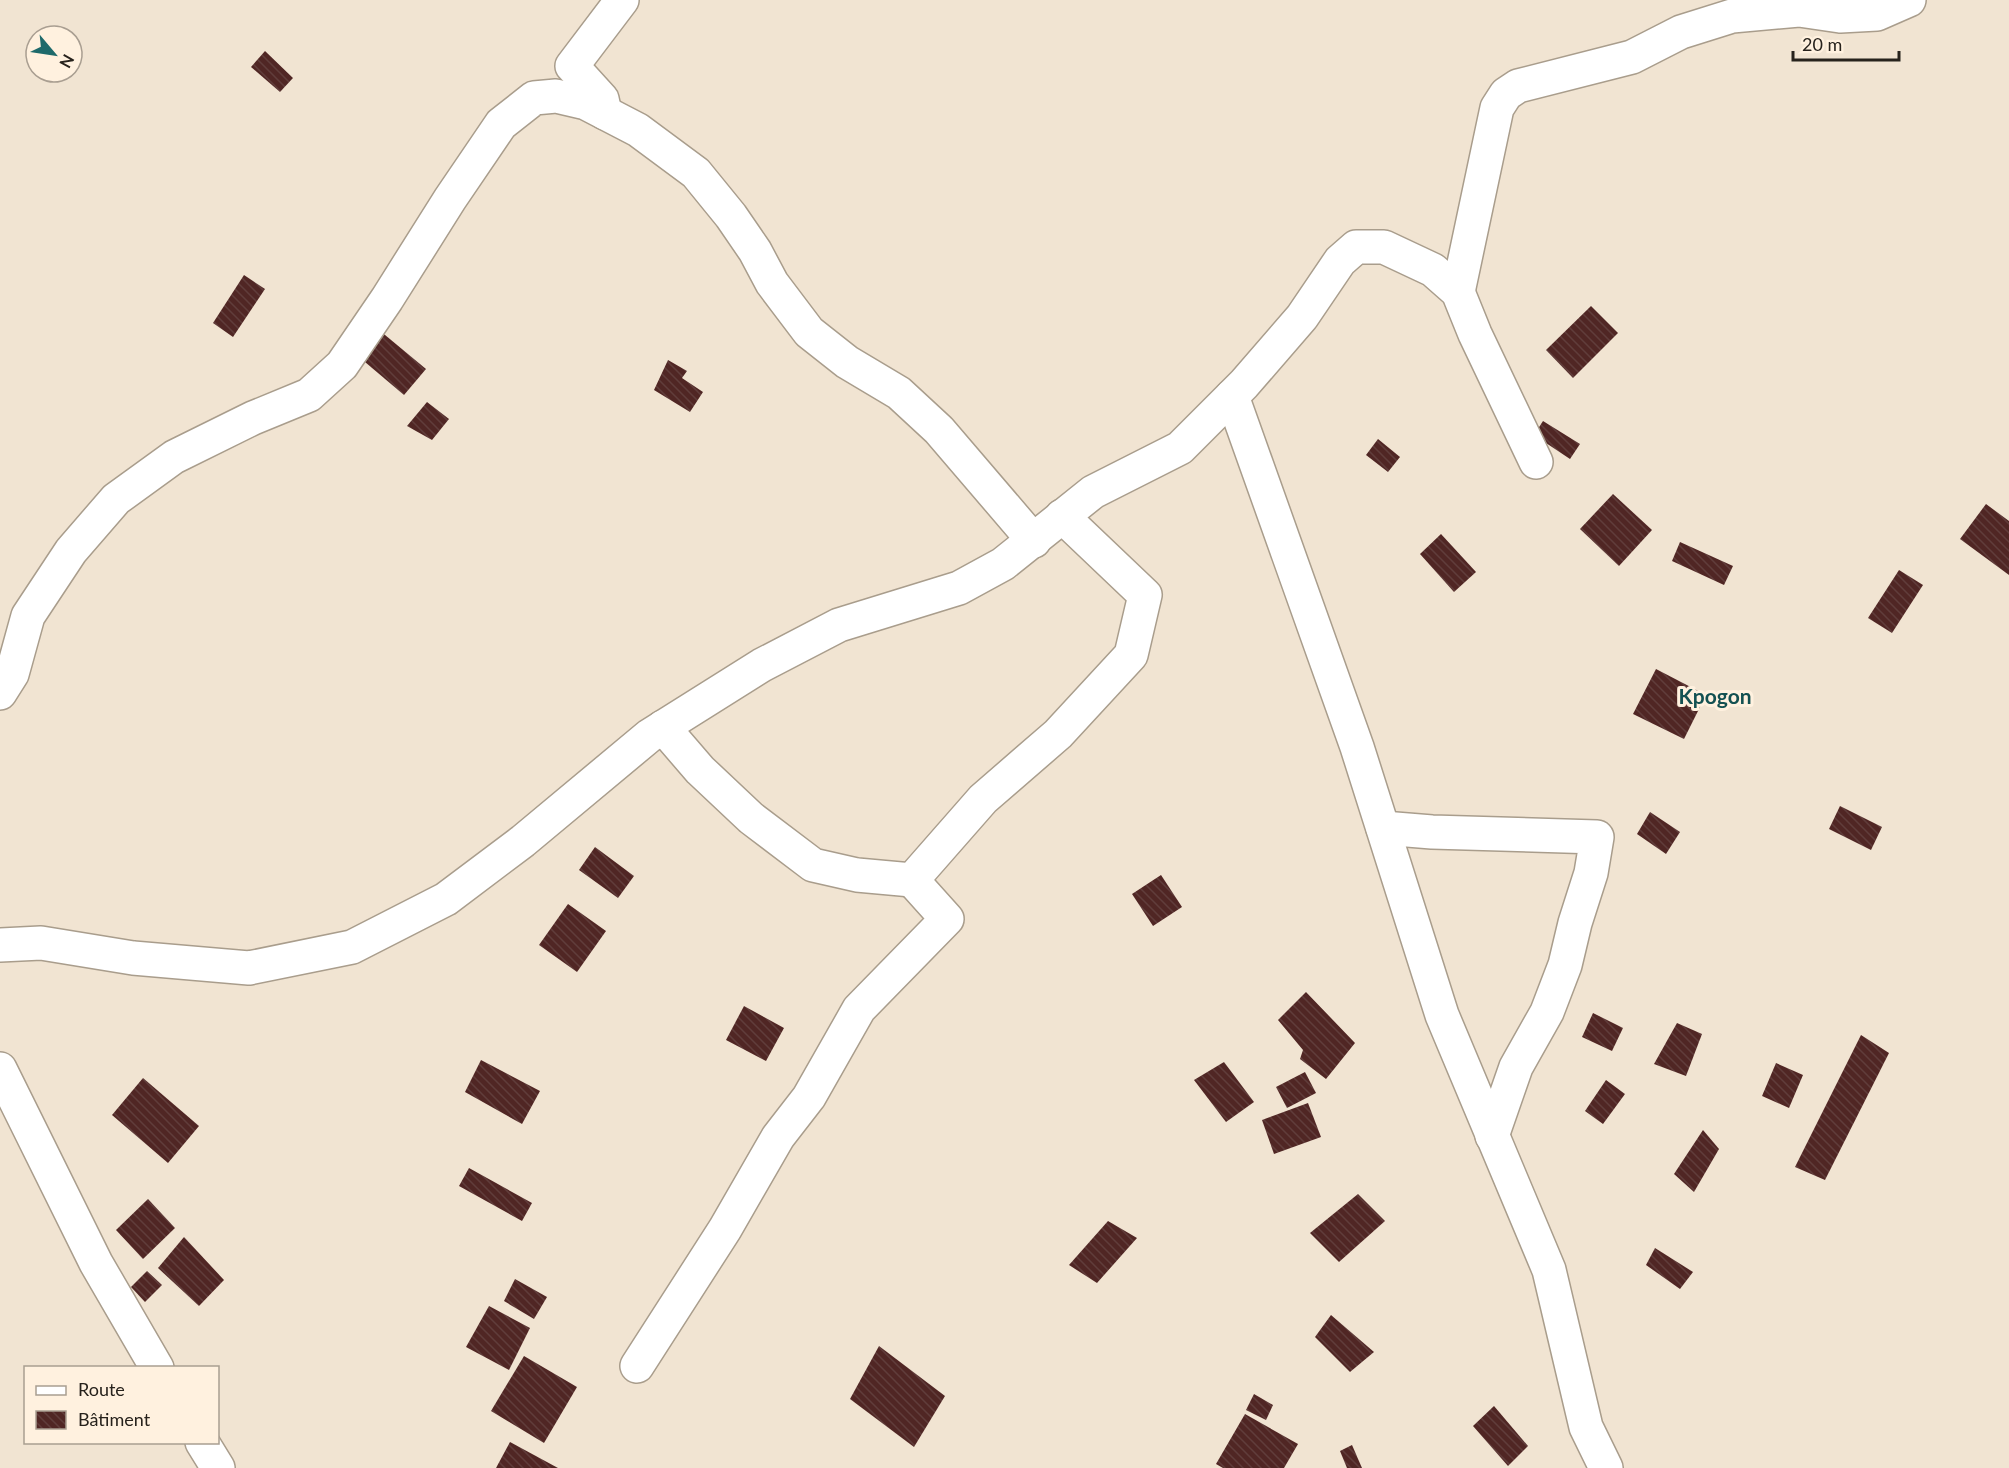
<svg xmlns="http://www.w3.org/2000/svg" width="2009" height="1468" font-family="Lato,sans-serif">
<defs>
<pattern id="building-back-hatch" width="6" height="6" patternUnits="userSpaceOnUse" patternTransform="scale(1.5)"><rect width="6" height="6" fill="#502624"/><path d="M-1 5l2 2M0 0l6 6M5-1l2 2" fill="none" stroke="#603d3b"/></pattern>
</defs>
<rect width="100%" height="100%" fill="#f1e4d2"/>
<!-- building -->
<g fill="url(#building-back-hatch)">
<polygon points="265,51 293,78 280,92 251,67"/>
<polygon points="244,275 265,289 233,337 213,323"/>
<polygon points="1591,306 1618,333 1573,378 1546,350"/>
<polygon points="373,325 426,369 404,395 352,351"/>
<polygon points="668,360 687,371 682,378 703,392 690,412 654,390"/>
<polygon points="427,402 449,419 432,440 407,426"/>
<polygon points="1543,421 1580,444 1570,459 1534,435"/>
<polygon points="1378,439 1400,457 1388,472 1366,455"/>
<polygon points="1613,494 1652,530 1619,566 1580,529"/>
<polygon points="1986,504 2009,521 2009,575 1960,539"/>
<polygon points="1441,534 1476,572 1454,592 1420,554"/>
<polygon points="1680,542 1733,566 1724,585 1672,561"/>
<polygon points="1899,570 1923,585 1892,633 1868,618"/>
<polygon points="1656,669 1706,695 1684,739 1633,714"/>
<polygon points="1840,806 1882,827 1871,850 1829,829"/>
<polygon points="1650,812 1680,832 1666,854 1637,834"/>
<polygon points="595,847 634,876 618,898 579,870"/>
<polygon points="1161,875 1182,907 1153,926 1132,894"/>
<polygon points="568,904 606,931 577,972 539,945"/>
<polygon points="1306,992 1355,1043 1326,1079 1300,1059 1303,1050 1278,1020"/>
<polygon points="744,1006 784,1028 766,1061 726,1040"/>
<polygon points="1593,1013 1623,1028 1612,1051 1582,1037"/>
<polygon points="1677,1023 1702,1034 1686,1076 1654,1064"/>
<polygon points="1861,1035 1889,1053 1825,1180 1795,1167"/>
<polygon points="481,1060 540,1091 522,1124 465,1092"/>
<polygon points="1224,1062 1254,1102 1226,1122 1194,1080"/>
<polygon points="1776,1063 1803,1075 1789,1108 1762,1096"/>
<polygon points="1305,1072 1316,1093 1287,1108 1276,1087"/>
<polygon points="143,1078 199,1126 168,1163 112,1115"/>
<polygon points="1606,1080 1625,1094 1603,1124 1585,1111"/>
<polygon points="1308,1103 1321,1137 1274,1154 1262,1120"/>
<polygon points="1703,1130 1719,1149 1694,1192 1674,1174"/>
<polygon points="469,1168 532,1203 522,1221 459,1186"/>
<polygon points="1358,1194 1385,1221 1339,1262 1310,1233"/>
<polygon points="148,1199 175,1228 143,1259 116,1230"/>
<polygon points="1108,1221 1137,1238 1097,1283 1069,1265"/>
<polygon points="184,1237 224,1280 199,1306 158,1268"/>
<polygon points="1655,1248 1693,1272 1680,1289 1646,1265"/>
<polygon points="147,1271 162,1285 145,1302 131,1287"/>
<polygon points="515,1279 547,1297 534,1319 504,1301"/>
<polygon points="489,1306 530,1328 509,1370 466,1347"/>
<polygon points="1331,1315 1374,1352 1350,1372 1315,1337"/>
<polygon points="879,1346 945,1396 914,1447 850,1399"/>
<polygon points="524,1356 577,1387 544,1443 491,1411"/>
<polygon points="1254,1394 1273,1405 1266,1420 1246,1410"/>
<polygon points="1494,1406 1528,1446 1508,1466 1473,1426"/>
<polygon points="1245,1414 1298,1444 1284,1468 1223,1468 1216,1464"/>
<polygon points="510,1442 558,1468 496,1468"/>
<polygon points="1352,1445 1362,1468 1347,1468 1340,1451"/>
</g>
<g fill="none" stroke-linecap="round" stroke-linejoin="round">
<!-- street casing -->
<g stroke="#a99d8c" stroke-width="36">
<g id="street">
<polyline points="605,113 602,99 572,66 622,0"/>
<polyline points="1458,292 1497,108 1506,94 1518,86 1632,57 1681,32 1732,16 1799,10 1840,16 1877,14 1909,0"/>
<polyline points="1232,396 1357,747 1442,1015 1549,1270 1586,1427 1606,1468"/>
<polyline points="0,693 12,674 28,616 71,551 116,499 174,457 253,418 309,395 342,365 387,299 450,199 501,124 534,98 556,96 586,103 638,130 696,173 731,216 755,251 772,283 809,332 847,362 899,393 939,430 1034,541"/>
<polyline points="663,727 700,770 751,818 813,865 857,875 912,880 983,799 1058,734 1131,655 1145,595 1062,516"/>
<polyline points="1383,828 1432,832 1597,837 1591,873 1575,923 1565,965 1547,1012 1516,1067 1492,1136"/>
<polyline points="0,945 41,943 133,958 249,968 352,947 446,899 523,841 649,736 762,665 839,625 959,588 1003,564 1093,492 1180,448 1244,384 1302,317 1340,261 1356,247 1384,247 1433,270 1458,292 1475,334 1536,462"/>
<polyline points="0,1069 96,1263 157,1368"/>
<polyline points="637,1366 725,1229 778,1137 809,1097 859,1009 947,919 912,880"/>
<polyline points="202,1442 218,1468"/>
</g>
</g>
<!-- street -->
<use href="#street" stroke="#fff" stroke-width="33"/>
</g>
<g text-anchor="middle" stroke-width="6" stroke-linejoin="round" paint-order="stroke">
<!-- quarter labels -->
<g font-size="21" font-weight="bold" fill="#145152" stroke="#fff1df">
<text x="1715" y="704">Kpogon</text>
</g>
</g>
<!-- legend -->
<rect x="24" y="1366" width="195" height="78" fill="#fff1df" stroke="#a99e91" stroke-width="1.5"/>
<rect x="36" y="1386" width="30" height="9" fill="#ffffff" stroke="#a99e91" stroke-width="1.5"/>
<text x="78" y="1396" font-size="18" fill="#27221c">Route</text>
<rect x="36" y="1411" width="30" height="18" fill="url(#building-back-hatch)" stroke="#a99e91" stroke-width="1.5"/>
<text x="78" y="1426" font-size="18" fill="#27221c">Bâtiment</text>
<!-- north arrow -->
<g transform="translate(54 54) rotate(119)"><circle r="28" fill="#fff1df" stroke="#a99e91" stroke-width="1.5"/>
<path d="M0-4.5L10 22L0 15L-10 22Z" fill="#1e6a6b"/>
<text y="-9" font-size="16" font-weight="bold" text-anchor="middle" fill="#27221c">N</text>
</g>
<!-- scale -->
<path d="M1793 51v9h106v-9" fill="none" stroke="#27221c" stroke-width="3"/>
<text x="1802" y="51" font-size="18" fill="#27221c" stroke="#fff1df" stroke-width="4.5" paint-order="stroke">20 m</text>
</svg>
